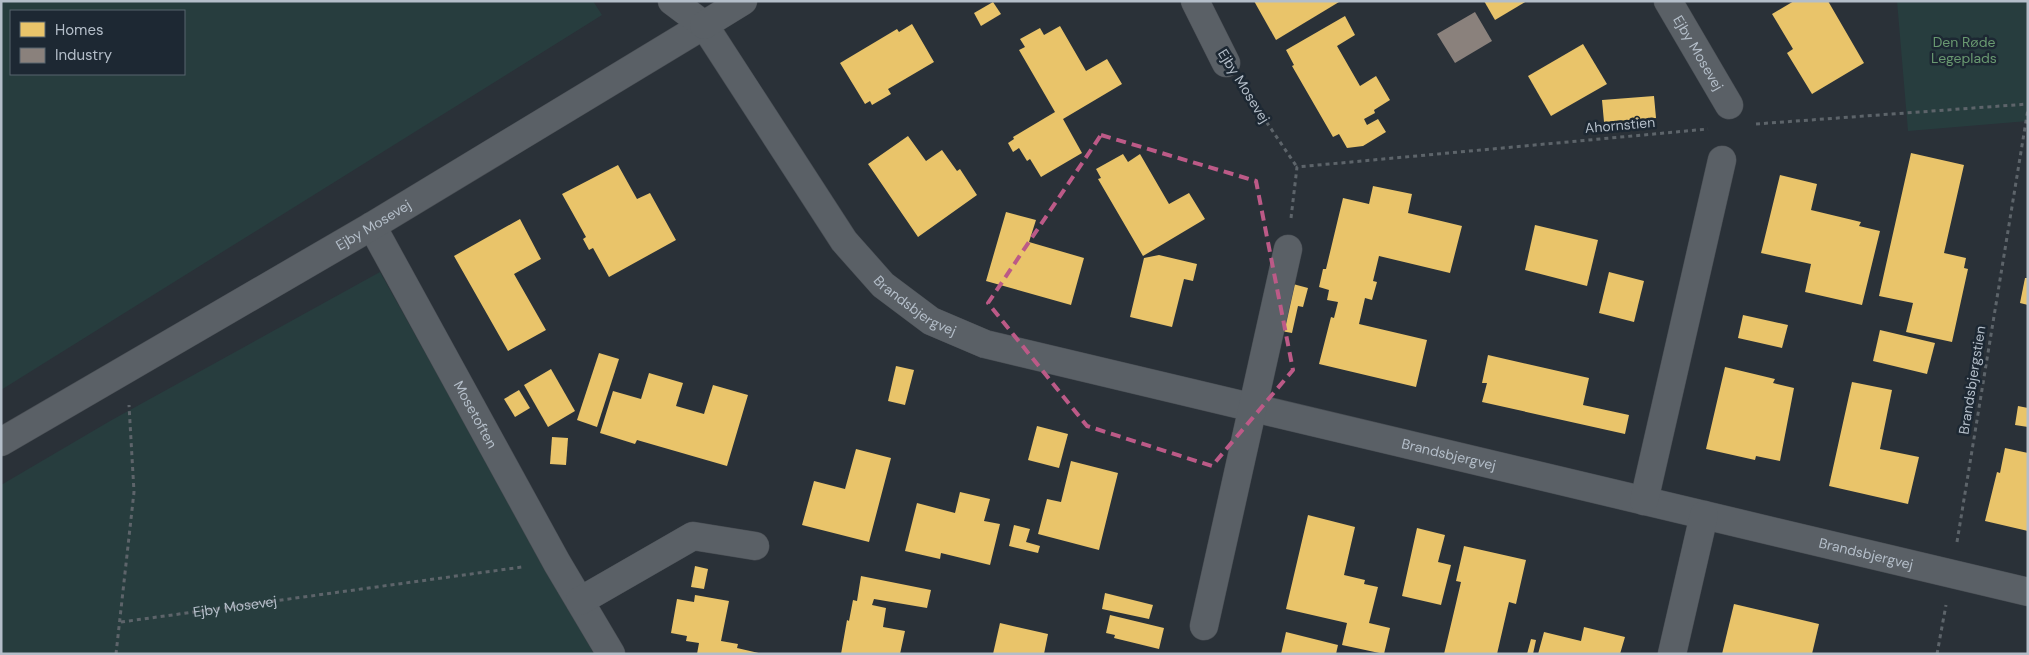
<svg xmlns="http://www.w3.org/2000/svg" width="2029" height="655" font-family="'DM Sans',sans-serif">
<rect width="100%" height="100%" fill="#2a3138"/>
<!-- green -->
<g fill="#273d3e" fill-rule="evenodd">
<path d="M 1,1 L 593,1 L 602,15 L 1,390 ZM 11,11 L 184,11 L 184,74 L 11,74 Z"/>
<polygon points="1897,1 2028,1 2028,121 1908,131"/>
<polygon points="380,272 594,654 1,654 1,485 110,421"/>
</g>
<!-- homes -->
<g fill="#e9c46a">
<polygon points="1254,1 1339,1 1339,2 1276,40"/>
<polygon points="1484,1 1527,1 1495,20"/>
<polygon points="1794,1 1828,1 1864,63 1812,94 1787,53 1793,49 1772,14"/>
<polygon points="993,2 1001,14 981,26 974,13"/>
<polygon points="1345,16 1355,35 1337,46 1360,86 1376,76 1390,100 1374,110 1375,113 1364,119 1367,125 1378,119 1386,132 1363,146 1347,148 1339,134 1333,137 1292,66 1294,65 1286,50"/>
<polygon points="912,24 934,62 888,89 891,94 872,105 870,101 865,104 840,63 897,29 899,32"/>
<polygon points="1060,26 1086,71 1107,59 1122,84 1063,119 1082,153 1041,177 1030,159 1027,161 1019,148 1013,152 1008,143 1014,139 1013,137 1055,112 1019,50 1025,47 1020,39 1040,28 1044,35"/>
<polygon points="1583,44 1607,84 1551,116 1528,76"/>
<polygon points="1654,96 1656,118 1604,122 1602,100"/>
<polygon points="908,136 926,161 942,150 957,171 960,169 977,195 918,237 868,164"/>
<polygon points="1911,153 1964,165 1944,253 1966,258 1964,268 1968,269 1952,342 1906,332 1913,303 1879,296"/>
<polygon points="1123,154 1128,162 1140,154 1169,204 1189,193 1205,219 1143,256 1098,179 1101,178 1096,169"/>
<polygon points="618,165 637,199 650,193 676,240 609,277 593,248 589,250 583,239 586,237 562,194"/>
<polygon points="1780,175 1817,184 1811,210 1861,222 1859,226 1880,231 1862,305 1805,292 1811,264 1761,253"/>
<polygon points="1373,186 1412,194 1408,213 1462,226 1450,273 1379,256 1373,281 1377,282 1372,300 1365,298 1359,324 1427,340 1416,387 1319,364 1331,317 1334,318 1338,302 1327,300 1329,290 1319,287 1323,269 1326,269 1343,198 1369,204"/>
<polygon points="1006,212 1036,220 1029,242 1084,258 1071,305 986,281"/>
<polygon points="520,219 541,259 514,274 546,330 508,351 454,256"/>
<polygon points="1535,225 1598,240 1587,286 1525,270"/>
<polygon points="1159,255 1197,264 1193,281 1184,279 1172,327 1130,317 1144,258"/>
<polygon points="1609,272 1644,281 1634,322 1599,313"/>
<polygon points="2025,278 2028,278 2028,305 2020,303"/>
<polygon points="1293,284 1308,288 1303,307 1298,306 1292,333 1281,331"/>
<polygon points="1743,315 1788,325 1782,348 1738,338"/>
<polygon points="1880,330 1935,343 1927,374 1873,361"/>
<polygon points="599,353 619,359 597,427 577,420"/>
<polygon points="1488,355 1589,378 1583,405 1629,415 1625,434 1482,402 1487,383 1482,383"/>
<polygon points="896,366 914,370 905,405 888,401"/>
<polygon points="1725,367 1775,379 1773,383 1794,388 1780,461 1756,456 1755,460 1706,449"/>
<polygon points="551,369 575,411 548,427 524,385"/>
<polygon points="649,373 683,383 676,406 704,414 713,385 748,395 727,466 637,440 635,444 600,433 613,391 641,399"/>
<polygon points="1852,382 1892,390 1880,449 1919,457 1908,504 1829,486"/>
<polygon points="519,390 530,408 515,417 504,399"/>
<polygon points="2018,406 2028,408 2028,427 2015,425"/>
<polygon points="1037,426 1068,434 1059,468 1028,460"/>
<polygon points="552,437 568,438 566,465 550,464"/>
<polygon points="2005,448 2028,453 2028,531 1985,521 1997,472 2000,473"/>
<polygon points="856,449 891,458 869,542 802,525 814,481 845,489"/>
<polygon points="1071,461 1118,473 1099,550 1038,534 1047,499 1061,502"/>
<polygon points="960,492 990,499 984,521 1000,524 990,565 941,553 940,559 905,551 917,503 955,513"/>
<polygon points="1308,515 1355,527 1344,575 1365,580 1364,584 1378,587 1369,623 1390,628 1384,654 1342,645 1347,623 1286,609"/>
<polygon points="1014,525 1030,529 1026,542 1040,546 1038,553 1009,546"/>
<polygon points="1417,528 1445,535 1438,562 1451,565 1441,605 1402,596"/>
<polygon points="1464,546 1526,560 1516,604 1509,602 1497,654 1444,654 1461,582 1456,581"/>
<polygon points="695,566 708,569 704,589 691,587"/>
<polygon points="861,576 931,590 927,608 874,599 872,605 886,608 883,627 905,631 900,654 841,654 847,620 849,621 853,600 857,601"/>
<polygon points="1105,593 1153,605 1149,619 1102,609"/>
<polygon points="695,595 729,601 721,641 738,644 737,648 763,654 697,654 699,643 686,641 687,636 671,633 677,599 694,602"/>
<polygon points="1734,604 1819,624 1812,654 1722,654"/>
<polygon points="1110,615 1164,628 1159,649 1114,638 1115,635 1106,633"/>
<polygon points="1000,623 1048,634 1044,654 993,654"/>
<polygon points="1584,627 1625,637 1620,654 1538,654 1544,632 1581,641"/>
<polygon points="1286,632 1338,645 1336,654 1281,654"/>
<polygon points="1531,639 1536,640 1533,654 1527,654"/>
</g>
<!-- industry -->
<polygon fill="#8a817c" points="1475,12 1492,41 1455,63 1437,34"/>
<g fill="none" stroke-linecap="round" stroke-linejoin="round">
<!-- minor casing -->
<g stroke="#484d53" stroke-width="29">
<g id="minor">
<polyline points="1195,1 1226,63"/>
<path id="s2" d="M 1668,1 L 1729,105"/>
<path id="s3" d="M 372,226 L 557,563 L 611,654"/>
<path id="s4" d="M 1,442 L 372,226 L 704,25 L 844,241 L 883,285 L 931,321 L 985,344 L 2028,592"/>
<polyline points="1644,501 1722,160"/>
<polyline points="580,601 693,536 755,546"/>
<polyline points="1204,626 1288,249"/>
<polyline points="1672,654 1704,515"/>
</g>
</g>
<!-- tertiary casing -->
<g stroke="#484d53" stroke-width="29">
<g id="tertiary">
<polyline points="672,1 704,25"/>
<polyline points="704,25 743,1"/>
</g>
</g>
<!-- path -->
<g stroke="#5d646a" stroke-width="3" stroke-dasharray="4 4" stroke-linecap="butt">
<polyline points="1244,89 1297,167"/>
<polyline points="1756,124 2028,104"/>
<polyline points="1291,218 1297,167 1708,129"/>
<polyline points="1957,542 2028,109"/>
<path id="s1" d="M 121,622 L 522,567"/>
<polyline points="116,654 134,492 129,405"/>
<polyline points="1937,654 1946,605"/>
</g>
<!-- minor -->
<use href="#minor" stroke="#5a6066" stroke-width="28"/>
<!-- tertiary -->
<use href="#tertiary" stroke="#5a6066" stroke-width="28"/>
</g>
<!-- marked area -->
<path fill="none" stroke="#bc5a87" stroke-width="4" stroke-dasharray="10 6" stroke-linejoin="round" d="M 1101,135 L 1256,181 L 1293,370 L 1212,466 L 1087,426 L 988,303 Z"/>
<g text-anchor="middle" stroke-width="5" stroke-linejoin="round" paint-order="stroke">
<!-- park labels -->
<g font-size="14" fill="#6a9a71" stroke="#1d2833">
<text x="1964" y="47">Den Røde<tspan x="1964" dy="16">Legeplads</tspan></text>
</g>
<!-- street labels -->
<g font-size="14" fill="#b4bec9" stroke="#1d2833">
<text dy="5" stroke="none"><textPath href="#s2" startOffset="60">Ejby Mosevej</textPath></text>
<text transform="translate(1244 86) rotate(58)" y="5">Ejby Mosevej</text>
<text transform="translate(1620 125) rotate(-5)" y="5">Ahornstien</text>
<text dy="5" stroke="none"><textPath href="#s4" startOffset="431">Ejby Mosevej</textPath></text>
<text dy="5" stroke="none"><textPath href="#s4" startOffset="1172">Brandsbjergvej</textPath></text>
<text transform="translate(1972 380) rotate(-81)" y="5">Brandsbjergstien</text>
<text dy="5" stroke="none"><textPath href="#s3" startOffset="215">Mosetoften</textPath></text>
<text dy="5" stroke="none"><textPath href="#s4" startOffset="1729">Brandsbjergvej</textPath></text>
<text dy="5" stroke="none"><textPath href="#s4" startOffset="2158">Brandsbjergvej</textPath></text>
<text dy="5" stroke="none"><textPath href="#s1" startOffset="115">Ejby Mosevej</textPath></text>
</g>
</g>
<!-- border -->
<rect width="2029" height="655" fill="none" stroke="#b4bec9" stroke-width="5"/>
<!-- legend -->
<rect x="10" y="10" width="175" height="65" fill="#1d2833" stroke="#59646f"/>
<rect x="20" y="22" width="25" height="15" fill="#e9c46a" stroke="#59646f"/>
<text x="55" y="35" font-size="15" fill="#b4bec9">Homes</text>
<rect x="20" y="48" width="25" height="15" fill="#8a817c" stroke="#59646f"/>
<text x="55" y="60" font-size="15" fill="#b4bec9">Industry</text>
</svg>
